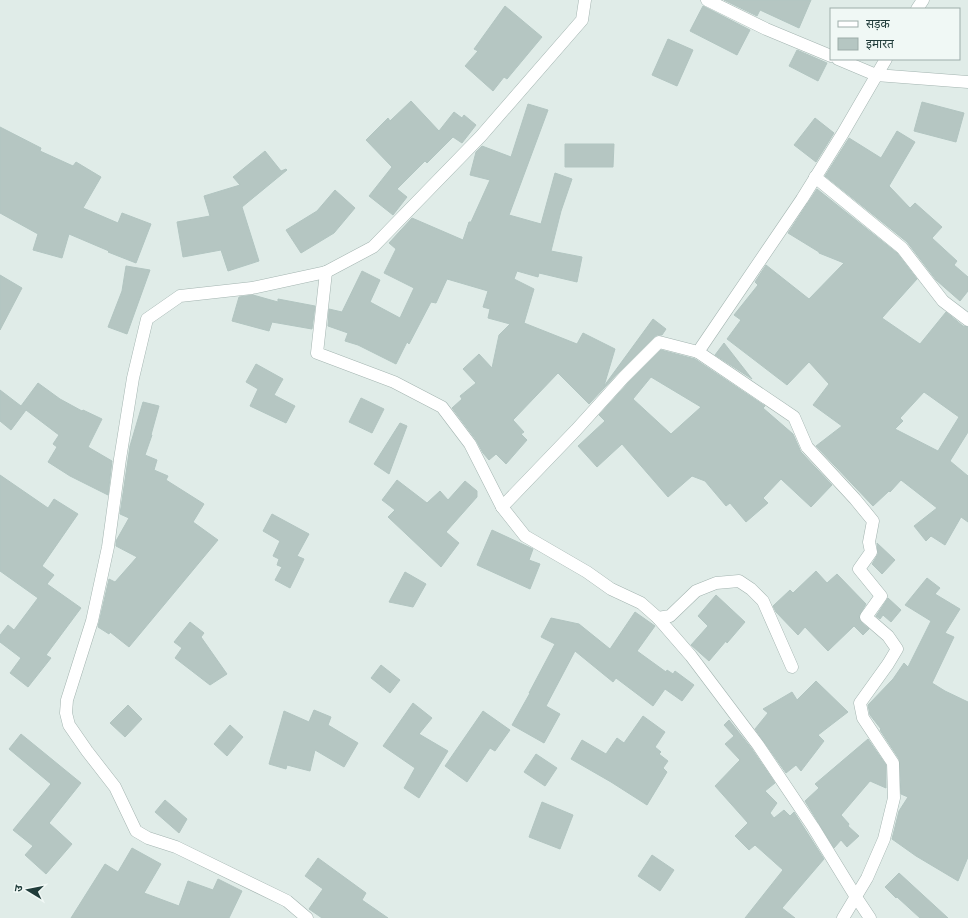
<svg xmlns="http://www.w3.org/2000/svg" width="968" height="918" font-family="'Open Sans','Noto Sans Devanagari',sans-serif">
<rect width="100%" height="100%" fill="#e0ece8"/>
<!-- building -->
<g fill="#b5c6c2" stroke="#b2c5c1" fill-rule="evenodd">
<polygon points="724,0 811,0 799,28 760,10 757,16"/>
<polygon points="505,6 542,37 507,79 504,77 493,91 465,66 478,51 474,49"/>
<polygon points="703,6 750,30 737,55 690,31"/>
<polygon points="668,39 693,50 677,86 652,75"/>
<polygon points="797,50 827,63 818,81 789,66"/>
<polygon points="411,101 439,131 454,112 462,118 464,115 476,125 462,143 453,137 427,163 425,161 397,189 407,197 393,215 369,196 392,167 366,140 388,118 390,121"/>
<polygon points="922,102 964,113 956,142 914,131"/>
<polygon points="528,104 548,110 509,215 541,224 555,173 572,179 561,211 551,251 582,257 577,282 539,273 538,277 517,271 514,279 534,289 524,323 577,344 583,333 615,349 604,386 653,319 666,329 662,335 657,335 654,337 619,372 589,404 558,373 513,420 524,432 521,434 527,440 506,464 496,454 489,460 483,453 476,440 452,408 462,399 460,396 476,383 463,369 479,354 492,368 499,335 510,324 488,318 490,309 483,307 488,291 447,279 436,303 431,302 409,344 407,342 396,364 358,345 345,341 348,333 328,326 329,309 342,312 362,271 380,280 370,302 400,318 414,288 384,273 396,249 389,243 412,218 463,240 469,222 471,222 490,180 470,175 476,152 482,146 511,157"/>
<polygon points="815,118 834,133 816,162 794,145"/>
<polygon points="0,127 41,148 40,151 73,166 76,162 101,177 83,208 118,223 122,213 151,224 136,263 108,252 109,251 69,234 62,258 33,250 38,234 0,213"/>
<polygon points="897,131 915,142 889,186 910,208 915,203 942,227 932,238 957,261 954,265 968,277 968,291 960,301 936,280 907,242 825,176 849,138 881,158"/>
<polygon points="565,144 614,144 613,167 565,167"/>
<polygon points="265,151 281,171 286,169 287,170 242,207 259,261 228,271 221,250 183,257 177,222 210,216 204,196 240,185 233,177"/>
<path d="M 817,189 L 897,253 L 917,279 L 882,318 L 920,344 L 946,312 L 963,326 L 968,327 L 968,432 L 950,461 L 968,476 L 968,522 L 961,517 L 945,545 L 931,536 L 926,541 L 914,526 L 937,508 L 901,480 L 890,492 L 889,491 L 873,506 L 816,446 L 842,426 L 813,405 L 829,384 L 809,362 L 787,385 L 727,339 L 741,320 L 734,315 L 758,285 L 755,282 L 766,265 L 809,299 L 844,263 L 819,253 L 819,252 L 788,233 ZM 924,392 L 959,417 L 938,451 L 895,429 L 903,421 L 900,418 Z"/>
<polygon points="335,190 355,208 334,233 301,253 286,230 317,211"/>
<polygon points="126,266 150,270 127,334 108,327 122,291"/>
<polygon points="0,275 22,288 0,330"/>
<polygon points="253,295 278,302 278,299 315,306 312,329 272,322 269,331 232,321 239,297"/>
<polygon points="724,343 752,379 715,355"/>
<path d="M 661,350 L 695,359 L 765,406 L 763,408 L 793,434 L 801,452 L 832,485 L 811,507 L 781,479 L 763,498 L 768,503 L 746,522 L 730,503 L 726,506 L 705,481 L 692,476 L 668,497 L 622,444 L 597,467 L 578,446 L 605,421 L 599,415 L 629,382 ZM 651,377 L 701,407 L 671,434 L 633,399 Z"/>
<polygon points="256,364 283,379 274,395 295,406 286,423 250,406 258,389 246,382"/>
<polygon points="38,383 60,399 82,411 83,410 102,419 88,447 112,461 108,495 70,476 48,462 57,447 53,444 59,435 26,410 11,430 0,421 0,390 21,406"/>
<polygon points="361,398 384,409 372,433 349,422"/>
<polygon points="143,402 159,406 151,435 152,435 145,455 157,460 154,470 168,476 166,480 204,504 193,522 218,540 129,647 110,632 109,634 98,627 109,579 115,582 137,557 116,546 116,541 129,518 120,514 130,446"/>
<polygon points="400,423 407,426 389,474 374,464"/>
<polygon points="0,475 48,508 54,499 78,514 42,566 54,575 47,584 81,608 46,655 51,658 28,687 10,673 21,658 0,642 0,635 8,625 14,630 38,598 0,571"/>
<polygon points="397,480 427,503 440,491 448,500 465,481 477,491 477,497 446,532 459,543 441,567 388,517 395,510 382,500"/>
<polygon points="272,514 309,534 297,556 304,559 290,588 275,580 282,567 277,565 279,559 273,556 280,541 263,531"/>
<polygon points="492,530 533,549 529,560 540,564 530,589 477,565"/>
<polygon points="877,543 895,560 882,574 872,564 878,554"/>
<polygon points="816,571 827,583 837,574 866,604 859,616 861,622 869,629 863,635 854,626 828,651 805,627 798,635 776,612 773,606 790,590 793,593"/>
<polygon points="405,572 426,584 413,607 389,602"/>
<polygon points="927,578 940,588 935,594 960,609 945,633 954,637 932,683 945,691 968,702 968,857 958,881 916,856 892,839 899,811 908,797 901,794 899,759 880,730 881,729 870,715 868,705 893,679 904,663 908,667 931,621 905,605"/>
<polygon points="716,595 745,622 727,643 726,641 709,661 691,645 708,626 698,616"/>
<polygon points="888,598 901,610 891,622 883,615 880,619 876,616"/>
<polygon points="635,612 655,626 637,651 666,672 667,670 673,674 675,671 694,685 682,701 665,689 653,706 616,678 613,682 575,651 546,706 560,714 544,743 512,725 530,693 529,693 555,644 541,637 551,618 579,624 610,649"/>
<polygon points="190,622 204,633 201,637 227,674 210,685 175,658 182,648 174,642"/>
<polygon points="381,665 400,680 390,693 371,678"/>
<polygon points="816,681 848,712 818,735 824,741 801,771 796,765 786,773 755,729 768,713 763,709 792,692 797,700"/>
<polygon points="413,703 432,718 419,734 448,751 419,798 404,788 415,768 383,746"/>
<polygon points="128,705 142,719 125,737 110,723"/>
<polygon points="314,710 331,717 328,725 358,743 344,767 315,750 310,771 287,765 286,769 269,764 284,711 309,722"/>
<polygon points="483,711 510,730 495,751 490,748 467,782 445,766"/>
<polygon points="643,716 665,732 655,747 661,752 659,754 668,761 663,768 667,772 647,805 611,782 571,759 582,740 606,754 617,738 624,743"/>
<polygon points="729,720 752,749 775,783 765,791 777,803 770,813 774,818 784,810 790,816 794,812 824,859 782,908 795,918 745,918 783,870 755,845 749,850 735,836 748,823 715,786 740,760 725,744 734,736 724,725"/>
<polygon points="230,725 243,737 227,756 214,744"/>
<polygon points="21,734 81,783 49,823 72,844 46,874 25,855 33,846 13,830 51,784 9,749"/>
<polygon points="868,739 886,765 886,788 870,781 841,815 849,824 848,826 859,836 847,847 841,840 834,848 805,801 819,788 815,784"/>
<polygon points="536,754 557,768 545,786 524,772"/>
<polygon points="165,800 187,819 179,833 155,812"/>
<polygon points="542,802 573,815 560,849 529,837"/>
<polygon points="132,848 161,864 144,893 179,906 188,881 213,890 218,879 242,891 229,918 71,918 105,864 118,872"/>
<polygon points="652,855 674,870 660,891 638,876"/>
<polygon points="318,858 366,893 362,900 388,918 322,918 309,909 323,889 305,876"/>
<polygon points="899,873 948,918 920,918 897,897 896,898 885,887"/>
</g>
<g fill="none" stroke-linecap="round" stroke-linejoin="round">
<!-- minor casing -->
<g stroke="#a3b4b0" stroke-width="13">
<g id="minor">
<polyline points="707,0 766,29 831,56"/>
<polyline points="917,9 923,0"/>
<polyline points="838,59 876,75 968,82"/>
<polyline points="815,177 902,248 943,301 968,320"/>
<polyline points="326,272 317,353 394,382 442,407 470,444 502,507 525,536 587,572 611,589 641,603 658,618 670,616 696,591 716,583 739,581 751,589 763,601 792,667"/>
<polyline points="698,352 794,417 807,447 855,499 873,521 869,542 871,552 859,569 881,596 866,617 888,636 897,649 888,664 860,703 863,718 893,763 894,798 884,839 867,878 843,918"/>
<polyline points="502,507 576,430 624,377 659,342 698,352 802,199 843,133 886,59"/>
<polyline points="658,618 691,656 758,745 813,827 856,897 870,918"/>
<polyline points="307,918 287,901 176,847 148,838 136,831 115,787 87,751 69,725 66,713 67,700 92,621 108,547 120,459 133,378 147,319 180,296 252,288 326,272 373,247 481,136 582,20 585,0"/>
</g>
</g>
<!-- minor -->
<use href="#minor" stroke="#fff" stroke-width="12"/>
</g>
<!-- legend -->
<rect x="830" y="8" width="130" height="52" fill="#f0f8f5" stroke="#9dadaa"/>
<rect x="838" y="21" width="20" height="6" fill="#ffffff" stroke="#9dadaa"/>
<text x="866" y="28" font-size="12" fill="#203c3a">सड़क</text>
<rect x="838" y="38" width="20" height="12" fill="#b5c6c2" stroke="#9dadaa"/>
<text x="866" y="48" font-size="12" fill="#203c3a">इमारत</text>
<!-- north arrow -->
<g transform="translate(28 890) rotate(280)" stroke="#f0f8f5" stroke-width="3" paint-order="stroke">
<path d="M0-3L7 15L0 10L-7 15Z" fill="#203c3a"/>
<text y="-6" font-size="11" font-weight="bold" text-anchor="middle" fill="#203c3a">उ</text>
</g>
</svg>
